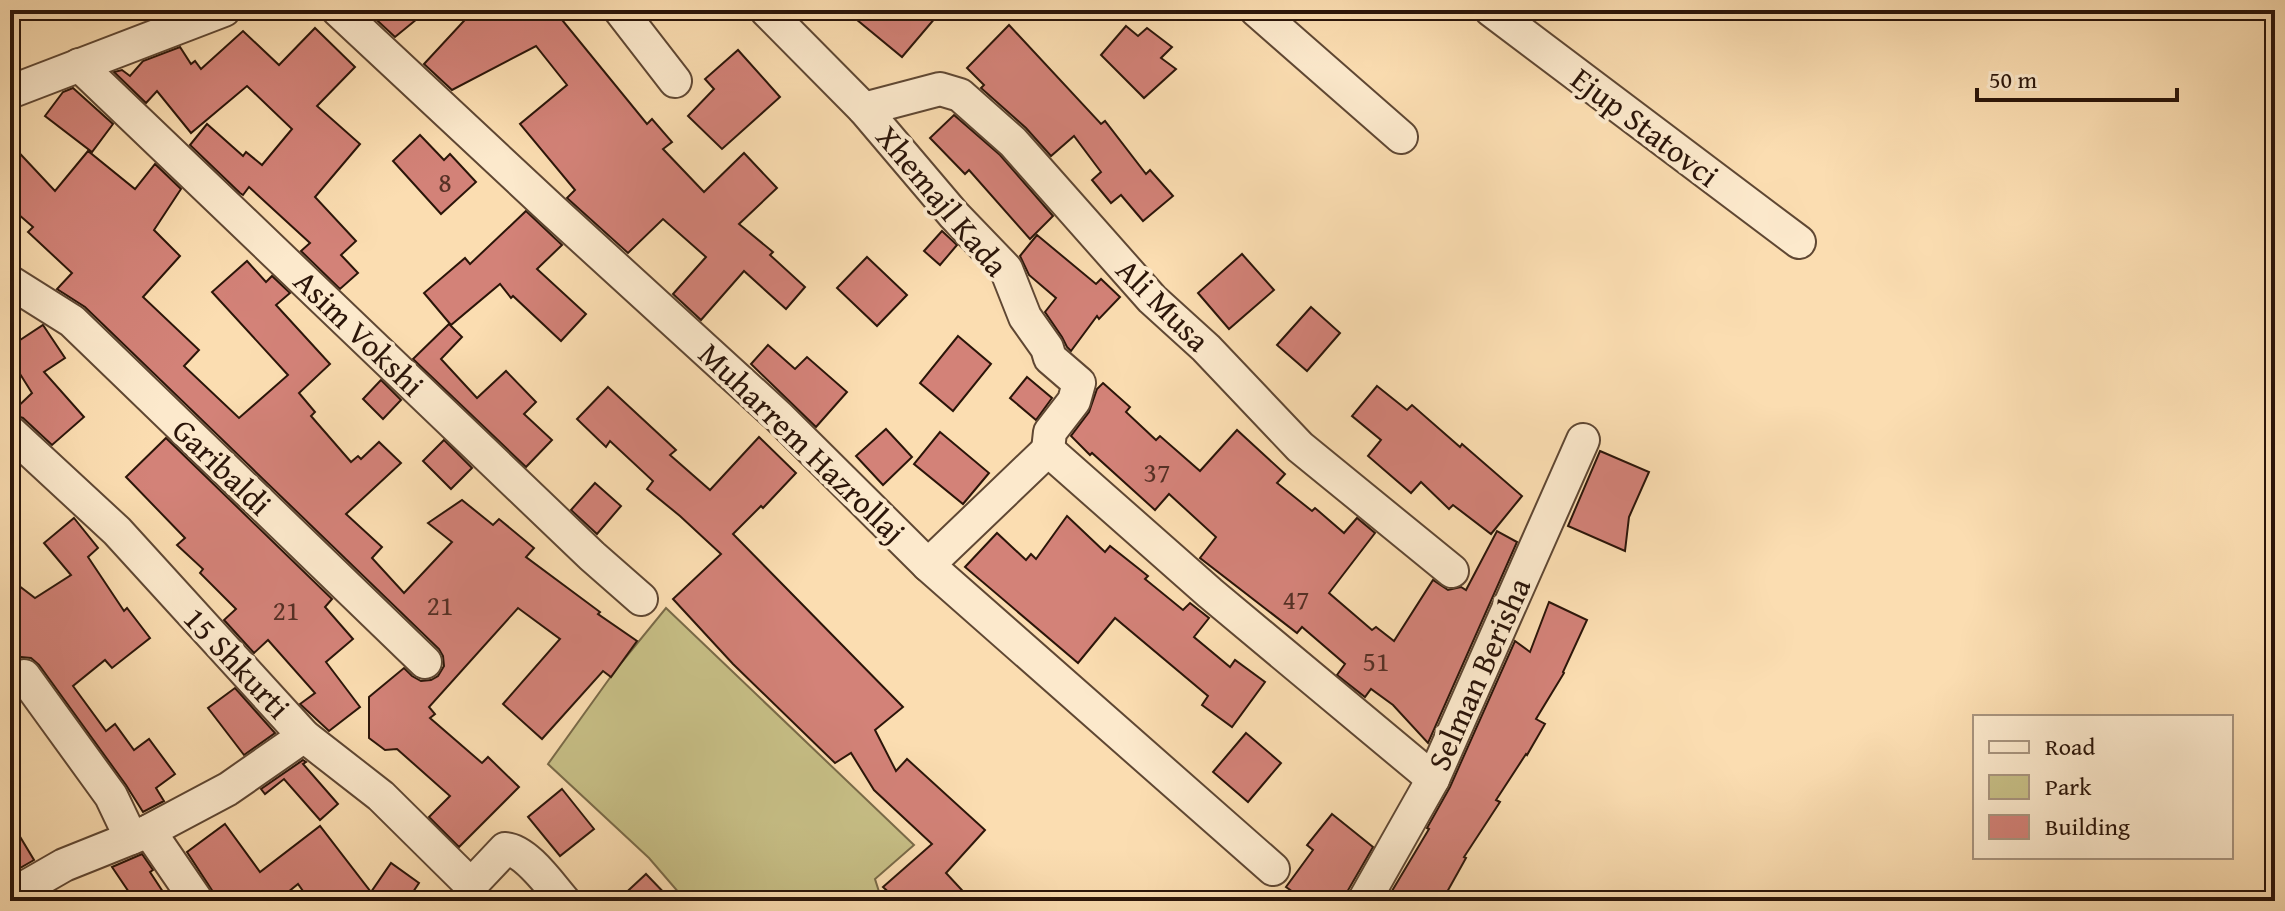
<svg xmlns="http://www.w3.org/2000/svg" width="2285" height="911" font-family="'Gentium Book Plus',serif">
<rect width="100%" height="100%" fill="#fbddb1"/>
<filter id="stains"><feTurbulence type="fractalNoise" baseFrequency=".0025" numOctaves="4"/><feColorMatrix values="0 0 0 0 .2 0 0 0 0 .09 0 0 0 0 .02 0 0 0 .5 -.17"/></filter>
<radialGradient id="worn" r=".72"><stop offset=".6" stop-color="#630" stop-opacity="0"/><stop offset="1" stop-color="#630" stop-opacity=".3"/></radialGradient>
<!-- green -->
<polygon fill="#c7bf86" stroke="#796a48" stroke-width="2" points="666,608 914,845 875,879 882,901 686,901 649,858 548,764 617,668"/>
<!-- building -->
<g fill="#d38278" stroke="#2b1509" stroke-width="2">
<polygon points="366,10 428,10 395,37"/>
<polygon points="474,10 554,10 647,124 652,119 672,142 663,149 704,192 744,153 777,188 739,224 773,252 770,255 805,287 786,309 744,271 701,320 673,294 706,257 663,219 628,253 567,198 575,190 520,124 567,85 536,46 452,90 424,64"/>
<polygon points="845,10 942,10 902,57"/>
<polygon points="1009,25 1101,124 1105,121 1146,174 1150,170 1173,196 1143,221 1121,195 1111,203 1092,180 1101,172 1074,136 1051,156 1026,128 981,88 984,85 967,68"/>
<polygon points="1126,26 1138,36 1147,28 1172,47 1161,58 1176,69 1144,98 1101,55"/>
<polygon points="315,28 355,67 317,106 360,144 315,197 356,241 341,255 358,273 340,289 301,251 310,243 249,187 243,195 240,193 190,145 207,124 243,156 246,152 262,165 292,129 247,86 191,133 157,91 146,103 114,72 122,70 130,76 143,61 180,47 191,64 195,61 201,69 243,31 279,65"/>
<polygon points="738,50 780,97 722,149 688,116 714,89 705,79"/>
<polygon points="73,88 113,124 92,152 45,116 63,92"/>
<polygon points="954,115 1000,155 1053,216 1030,239 969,170 965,174 930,138"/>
<polygon points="420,135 444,160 450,154 476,182 441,214 393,161"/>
<polygon points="10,143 55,191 88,151 135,189 155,164 181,189 154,230 180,256 143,297 199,350 184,366 239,418 288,375 212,292 247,261 266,282 272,276 290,293 276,305 330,364 299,393 315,412 311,416 351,462 358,456 361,459 379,442 401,463 346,514 382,547 372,558 404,593 452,542 428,523 462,500 493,525 499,519 534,548 526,557 600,612 598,614 637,641 611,677 603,671 542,739 503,704 560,639 518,608 429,707 435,714 430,718 482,763 488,757 519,787 459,847 429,817 450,796 397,749 385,750 369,738 369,697 404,668 412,676 421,681 431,680 438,676 444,666 443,656 439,649 85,307 57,289 72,273 28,232 33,227 10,207"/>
<polygon points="526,211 562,245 537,269 586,314 561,341 513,296 511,298 500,284 451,325 424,293 465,258 470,264"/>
<polygon points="942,231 957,245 940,265 924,251"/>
<polygon points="1037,235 1096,284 1101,279 1120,297 1099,319 1097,316 1071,351 1067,347 1062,337 1045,312 1056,298 1029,275 1020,256"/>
<polygon points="1242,254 1274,290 1229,329 1198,293"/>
<polygon points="867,257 907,295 877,326 837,288"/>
<polygon points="1311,307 1340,333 1307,371 1277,345"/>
<polygon points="449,324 462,337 441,359 477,398 506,371 536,402 524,414 552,440 526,467 413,359"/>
<polygon points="43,325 65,358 44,372 84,417 52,445 23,418 10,414 32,393 10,358 10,334 17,342"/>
<polygon points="958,336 991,364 953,411 920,383"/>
<polygon points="768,345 795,369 807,357 847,392 816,427 751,364"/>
<polygon points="1027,377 1052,398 1036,420 1010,398"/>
<polygon points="381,380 401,400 383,419 363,399"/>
<polygon points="1103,383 1130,407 1126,412 1156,440 1160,436 1200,471 1237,430 1285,474 1277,483 1312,511 1315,508 1344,533 1357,518 1375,533 1329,593 1372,630 1376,627 1394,641 1433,580 1448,590 1461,587 1466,590 1497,531 1517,542 1428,743 1393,705 1371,689 1365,697 1337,675 1345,664 1302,627 1297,633 1200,558 1216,537 1169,494 1155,510 1092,453 1090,455 1071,436 1089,412 1097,389"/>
<polygon points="1377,386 1407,410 1412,405 1460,447 1462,444 1522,496 1491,534 1453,505 1449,509 1421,482 1411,493 1368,456 1381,440 1352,416"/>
<polygon points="608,387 676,450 670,455 710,490 759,437 796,473 763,508 761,506 733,534 903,707 875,730 896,771 907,759 985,830 946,873 972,901 898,901 883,887 932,844 874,790 851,753 835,763 733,664 673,599 721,554 680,516 647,489 653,481 610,441 606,447 577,419"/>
<polygon points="886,429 912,457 883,485 856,456"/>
<polygon points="940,432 989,473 963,504 914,464"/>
<polygon points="166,438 332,599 325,607 353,639 326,662 360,707 329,731 300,704 315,693 268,640 254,653 224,620 236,609 200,573 203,569 177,545 185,538 126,477"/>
<polygon points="444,440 472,468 451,489 423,461"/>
<polygon points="1600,451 1649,472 1629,517 1625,551 1568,526"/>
<polygon points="595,483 621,506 597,534 571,510"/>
<polygon points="1067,516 1105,552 1110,546 1148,576 1145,579 1183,610 1190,603 1209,618 1194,637 1230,667 1235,660 1265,682 1232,727 1202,705 1208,696 1115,618 1078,663 965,567 997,533 1026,560 1031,554 1036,559"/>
<polygon points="74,518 98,548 88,557 124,611 127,608 150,638 112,668 105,660 73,686 106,731 115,724 134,750 149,739 175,774 156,788 164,801 143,812 126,785 39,665 31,658 21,657 12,661 10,658 10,579 35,598 71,575 44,543"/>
<polygon points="1549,602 1587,620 1563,672 1564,673 1536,719 1545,724 1527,755 1526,754 1496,800 1500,802 1464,857 1466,858 1442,901 1386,901 1429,829 1427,828 1450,787 1515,641 1530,652"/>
<polygon points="235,688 275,733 244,755 208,708"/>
<polygon points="1246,733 1281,763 1248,802 1213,772"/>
<polygon points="303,760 306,762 303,764 338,804 320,820 284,779 265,794 261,789"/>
<polygon points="562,789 594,829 560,856 528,817"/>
<polygon points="1332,814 1373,847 1347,892 1345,901 1306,901 1286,887 1313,850 1307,845"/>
<polygon points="10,820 34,860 13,872 10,865"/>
<polygon points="225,824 260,872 320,826 371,892 391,863 419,883 407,901 310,901 298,884 277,901 219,901 187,852"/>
<polygon points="142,854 153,870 150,872 169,901 135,901 112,867"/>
<polygon points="646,874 672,901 617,901"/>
</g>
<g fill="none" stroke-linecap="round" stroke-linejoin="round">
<!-- minor casing -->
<g stroke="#5f4733" stroke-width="36">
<g id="minor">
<polyline points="338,10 550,208 779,417 928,565 1273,869"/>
<polyline points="620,10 675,81"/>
<polyline points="766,10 864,109 954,215 1006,269 1025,317 1047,348 1050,358 1079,383 1074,401 1050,432 1048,450"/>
<polyline points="1256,10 1401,137"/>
<polyline points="1491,10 1799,242"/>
<polyline points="79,65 592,556 641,599"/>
<polyline points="10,92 224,10"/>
<polyline points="864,109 940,89 960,95 1013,142 1152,299 1206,348 1300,447 1452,571"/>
<polyline points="10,282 72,321 425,662"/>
<path d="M 10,432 L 117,531 L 304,736 L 381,796 L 471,885 L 505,849 C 526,850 550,885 564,901"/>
<polyline points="928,565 1048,450 1210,593 1433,779"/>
<polyline points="24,676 111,796 131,838"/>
<polyline points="149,831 197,901"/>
<polyline points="10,896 64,865 149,831 228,789 304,736"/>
<polyline points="1364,901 1433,779 1583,440"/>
</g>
</g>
<!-- minor -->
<use href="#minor" stroke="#fce9cc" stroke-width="32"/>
</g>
<g text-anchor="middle" stroke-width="8" stroke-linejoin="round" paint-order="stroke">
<!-- number labels -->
<g font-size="28" fill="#553025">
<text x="445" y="192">8</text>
<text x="1157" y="482">37</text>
<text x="1296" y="609">47</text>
<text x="440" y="615">21</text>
<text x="286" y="620">21</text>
<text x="1376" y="671">51</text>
</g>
<!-- street labels -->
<g font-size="32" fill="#2b1509" stroke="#fce9cc">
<text transform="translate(1645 127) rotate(37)" y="11">Ejup Statovci</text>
<text transform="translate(942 201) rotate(50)" y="11">Xhemajl Kada</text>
<text transform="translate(1163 305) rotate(45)" y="11">Ali Musa</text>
<text transform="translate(359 333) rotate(44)" y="11">Asim Vokshi</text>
<text transform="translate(802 443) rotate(44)" y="11">Muharrem Hazrollaj</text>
<text transform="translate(222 467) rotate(44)" y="11">Garibaldi</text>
<text transform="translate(237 663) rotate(47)" y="11">15 Shkurti</text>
<text transform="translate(1479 674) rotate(-66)" y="11">Selman Berisha</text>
</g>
</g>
<!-- margin -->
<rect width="2285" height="911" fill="none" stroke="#fbddb1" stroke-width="40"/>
<rect x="12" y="12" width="2261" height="887" fill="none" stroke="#2b1509" stroke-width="4"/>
<rect x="20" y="20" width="2245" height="871" fill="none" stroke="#2b1509" stroke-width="2"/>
<!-- legend -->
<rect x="1973" y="715" width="260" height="144" fill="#fce9cc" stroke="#a8947e" stroke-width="2"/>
<rect x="1989" y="741" width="40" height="12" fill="#fce9cc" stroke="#a8947e" stroke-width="2"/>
<text x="2045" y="755" font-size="24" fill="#2b1509">Road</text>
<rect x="1989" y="775" width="40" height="24" fill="#c7bf86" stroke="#a8947e" stroke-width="2"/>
<text x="2045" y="795" font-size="24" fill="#2b1509">Park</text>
<rect x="1989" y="815" width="40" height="24" fill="#d38278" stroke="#a8947e" stroke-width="2"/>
<text x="2045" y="835" font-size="24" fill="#2b1509">Building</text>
<!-- scale -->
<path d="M1977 88v12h200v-12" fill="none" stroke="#2b1509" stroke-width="4"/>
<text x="1989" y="88" font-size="24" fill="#2b1509" stroke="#fce9cc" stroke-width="6" paint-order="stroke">50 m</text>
<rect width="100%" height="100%" filter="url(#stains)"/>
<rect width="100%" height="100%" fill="url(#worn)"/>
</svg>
